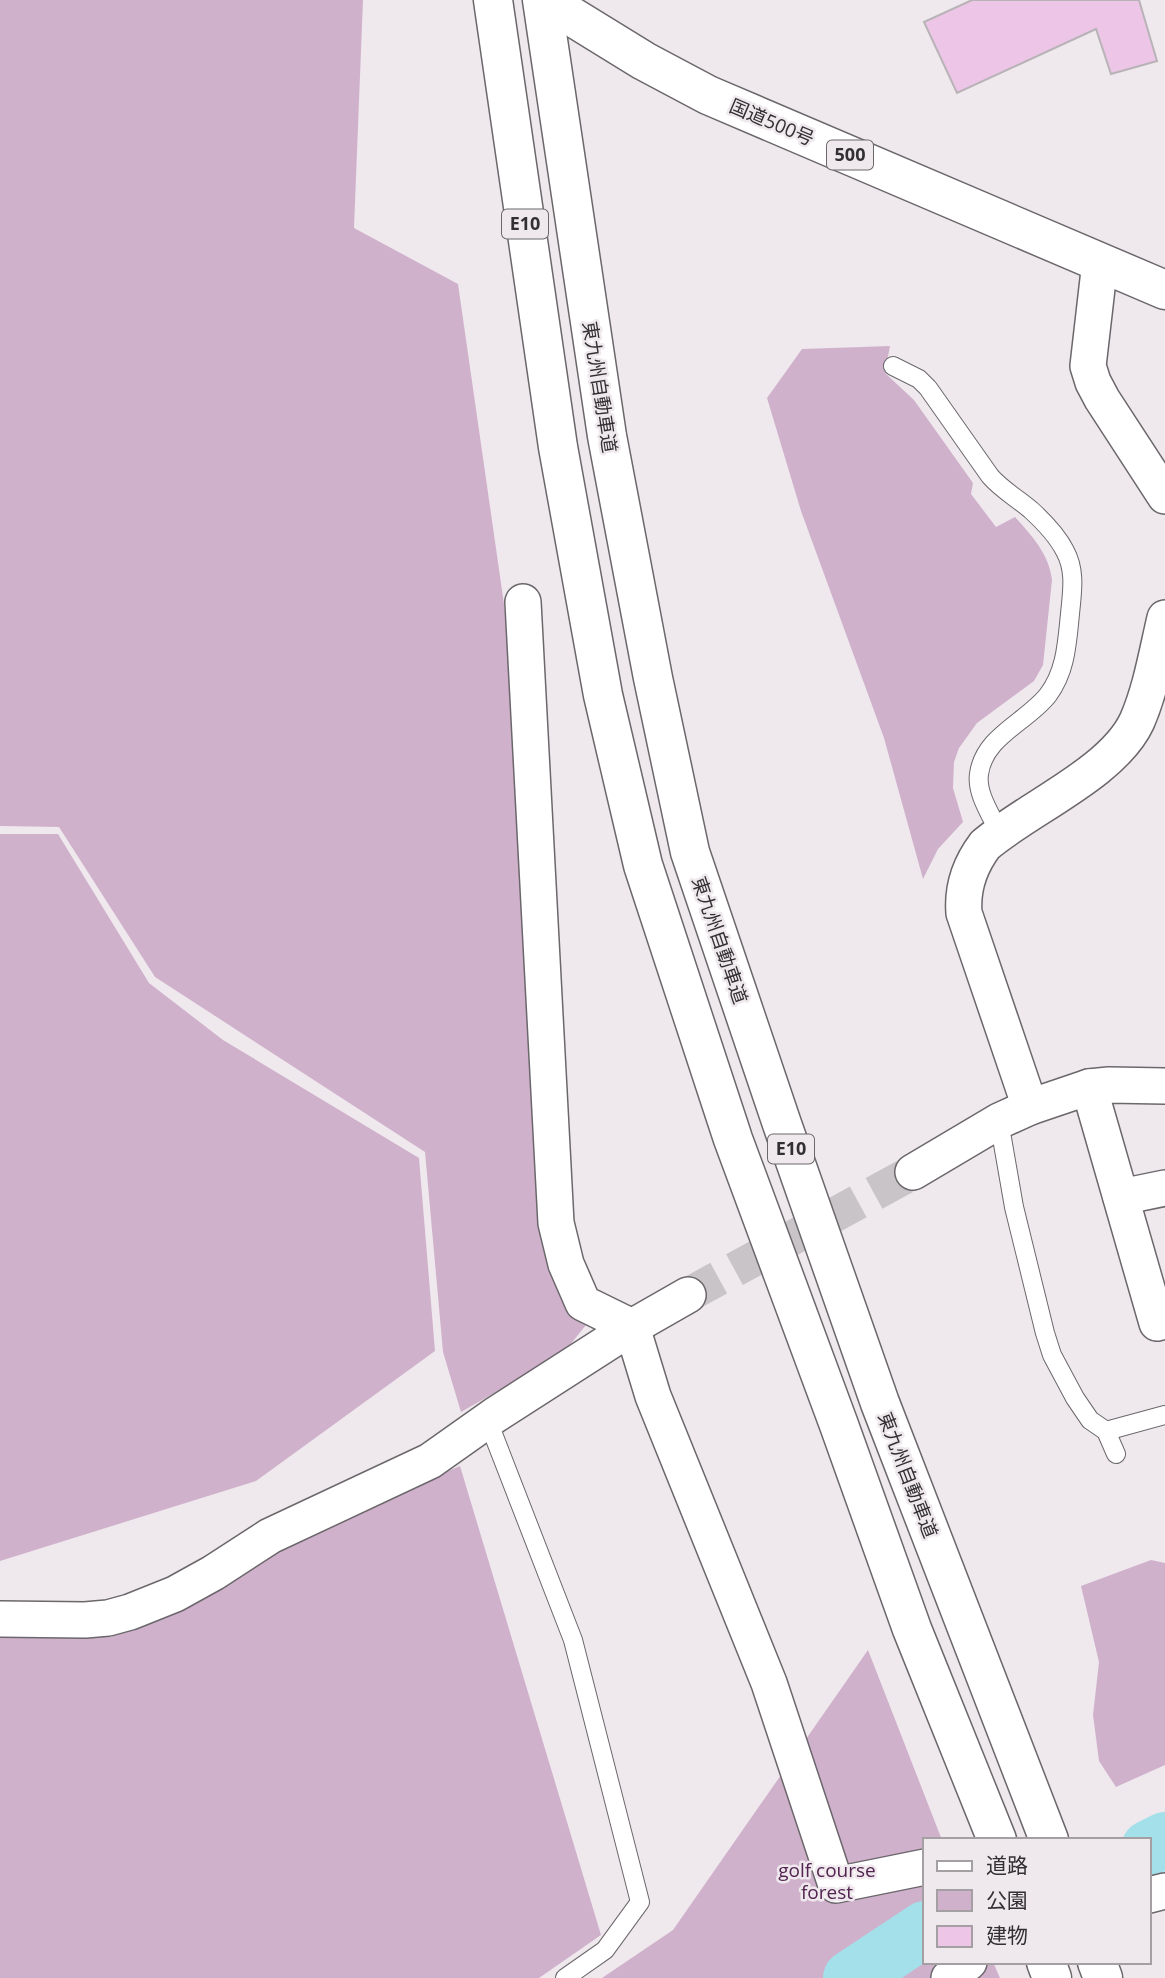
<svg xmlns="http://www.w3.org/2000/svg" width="1165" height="1978" font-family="'Open Sans','Noto Sans JP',sans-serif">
<rect width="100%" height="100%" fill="#efe9ee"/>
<!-- green -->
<g fill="#d0b1cc">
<polygon points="0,0 363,0 354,228 458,284 504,604 566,1198 579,1260 586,1325 565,1351 543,1371 510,1384 461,1412 443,1352 425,1152 155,977 59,827 0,826"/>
<path d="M 890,346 L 885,373 L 914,400 L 973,483 L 971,494 L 996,527 L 1015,517 C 1032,536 1049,554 1052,580 L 1043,665 L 1034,681 L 977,723 L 959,748 L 954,762 L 953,788 L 963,822 L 938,849 L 923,879 L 884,738 L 801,511 L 767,398 L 802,349 Z"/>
<polygon points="0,834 58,834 149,983 223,1040 419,1158 435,1351 256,1481 0,1561"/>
<polygon points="460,1466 601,1935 539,1978 0,1978 0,1632 100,1637 110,1637 155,1622 321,1524"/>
<polygon points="1151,1560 1165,1563 1165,1765 1116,1787 1099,1761 1093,1715 1099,1662 1081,1586"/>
<polygon points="868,1650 942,1840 925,1840 925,1962 993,1962 1000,1978 602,1978 673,1930"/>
</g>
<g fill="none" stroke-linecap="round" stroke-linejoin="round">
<!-- river -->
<g stroke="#a4e0ea" stroke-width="56">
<polyline points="1149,1848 1165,1840"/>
<polyline points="851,1978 925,1929"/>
</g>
</g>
<!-- building -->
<polygon fill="#ecc5e7" stroke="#b8b3b7" stroke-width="2" points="972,0 1139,0 1157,61 1111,74 1096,29 957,93 924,22"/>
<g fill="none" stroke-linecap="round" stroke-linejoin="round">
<!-- street-tunnel -->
<polyline stroke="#c9c4c8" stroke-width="35" stroke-dasharray="35 18" stroke-linecap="butt" points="688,1295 913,1172"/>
<!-- lane casing -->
<g stroke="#6b676b" stroke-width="20">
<g id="lane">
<path d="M 893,366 L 919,379 L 928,388 L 990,476 C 1002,490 1017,498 1031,510 C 1043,521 1058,537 1065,551 C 1076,571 1072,592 1070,614 C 1067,643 1066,671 1048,695 C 1027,722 984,736 979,774 C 976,794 992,816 1000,834"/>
<polyline points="999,1121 1014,1207 1045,1333 1052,1355 1075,1398 1090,1420 1106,1431 1116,1454"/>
<polyline points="488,1421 573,1640 640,1902 605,1950 565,1978"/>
<polyline points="1106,1431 1165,1415"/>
</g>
</g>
<!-- street casing -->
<g stroke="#6b676b" stroke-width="38">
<g id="street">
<polyline points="1100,262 1088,366 1093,382 1102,399 1165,496"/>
<polyline points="523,602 556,1223 566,1264 583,1303 632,1327 653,1396 769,1683 836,1885 925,1867"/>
<polyline points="1089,1087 1157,1323 1165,1321"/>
<path d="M 1030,1107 L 964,913 C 962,888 970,865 985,845 C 1028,808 1113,773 1137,721 C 1151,689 1157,652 1165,618"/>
<polyline points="913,1172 999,1121 1030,1107 1089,1087 1109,1085 1165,1086"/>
<polyline points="1121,1197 1165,1188"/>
<polyline points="0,1619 85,1620 108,1618 130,1612 175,1594 213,1573 270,1536 430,1461 495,1415 632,1327 688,1295"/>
<polyline points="1149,1895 1165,1891"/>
<polyline points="949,1978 969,1962"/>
</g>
</g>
<!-- highway casing -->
<g stroke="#6b676b" stroke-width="41">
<g id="highway">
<polyline points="493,0 558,447 603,695 643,865 733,1139 839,1425 912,1629 997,1840"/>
<polyline points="542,0 607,436 653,678 690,852 782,1124 880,1403 1049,1840"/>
<polyline points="545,0 644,61 708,95 1165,290"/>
<polyline points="1046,1962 1052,1978"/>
<polyline points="1097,1962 1103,1978"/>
</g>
</g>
<!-- lane -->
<use href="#lane" stroke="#fff" stroke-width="18"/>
<!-- street -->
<use href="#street" stroke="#fff" stroke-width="35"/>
<!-- highway -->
<use href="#highway" stroke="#fff" stroke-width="38"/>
</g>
<g text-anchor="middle" stroke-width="5" stroke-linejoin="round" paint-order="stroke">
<!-- shield labels -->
<g fill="#efe9ee" stroke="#6b686a" stroke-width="2">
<rect x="827" y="140.5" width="46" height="29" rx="5"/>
<rect x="502" y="209.5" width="46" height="29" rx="5"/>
<rect x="768" y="1134.5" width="46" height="29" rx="5"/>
</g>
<g font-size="18" font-weight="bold" fill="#323032">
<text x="850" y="161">500</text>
<text x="525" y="230">E10</text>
<text x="791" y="1155">E10</text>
</g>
<!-- street labels -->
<g font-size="19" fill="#323032" stroke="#efe9ee">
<text transform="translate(772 122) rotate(23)" y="7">国道500号</text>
<text transform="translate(600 387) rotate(81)" y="7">東九州自動車道</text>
<text transform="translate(720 940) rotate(71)" y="7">東九州自動車道</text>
<text transform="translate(908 1475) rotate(69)" y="7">東九州自動車道</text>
</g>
<!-- park labels -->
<g font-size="19" fill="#52244f" stroke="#efe9ee">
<text x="827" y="1877">golf course<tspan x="827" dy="22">forest</tspan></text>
</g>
</g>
<!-- legend -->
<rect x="923" y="1838" width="228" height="126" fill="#efe9ee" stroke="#a39fa3" stroke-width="2"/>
<rect x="937" y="1861" width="35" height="10" fill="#ffffff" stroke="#a39fa3" stroke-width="2"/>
<text x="986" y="1873" font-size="21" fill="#323032">道路</text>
<rect x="937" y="1890" width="35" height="21" fill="#d0b1cc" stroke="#a39fa3" stroke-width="2"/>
<text x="986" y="1908" font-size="21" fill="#323032">公園</text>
<rect x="937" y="1926" width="35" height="21" fill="#ecc5e7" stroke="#a39fa3" stroke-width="2"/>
<text x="986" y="1943" font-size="21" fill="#323032">建物</text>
</svg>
